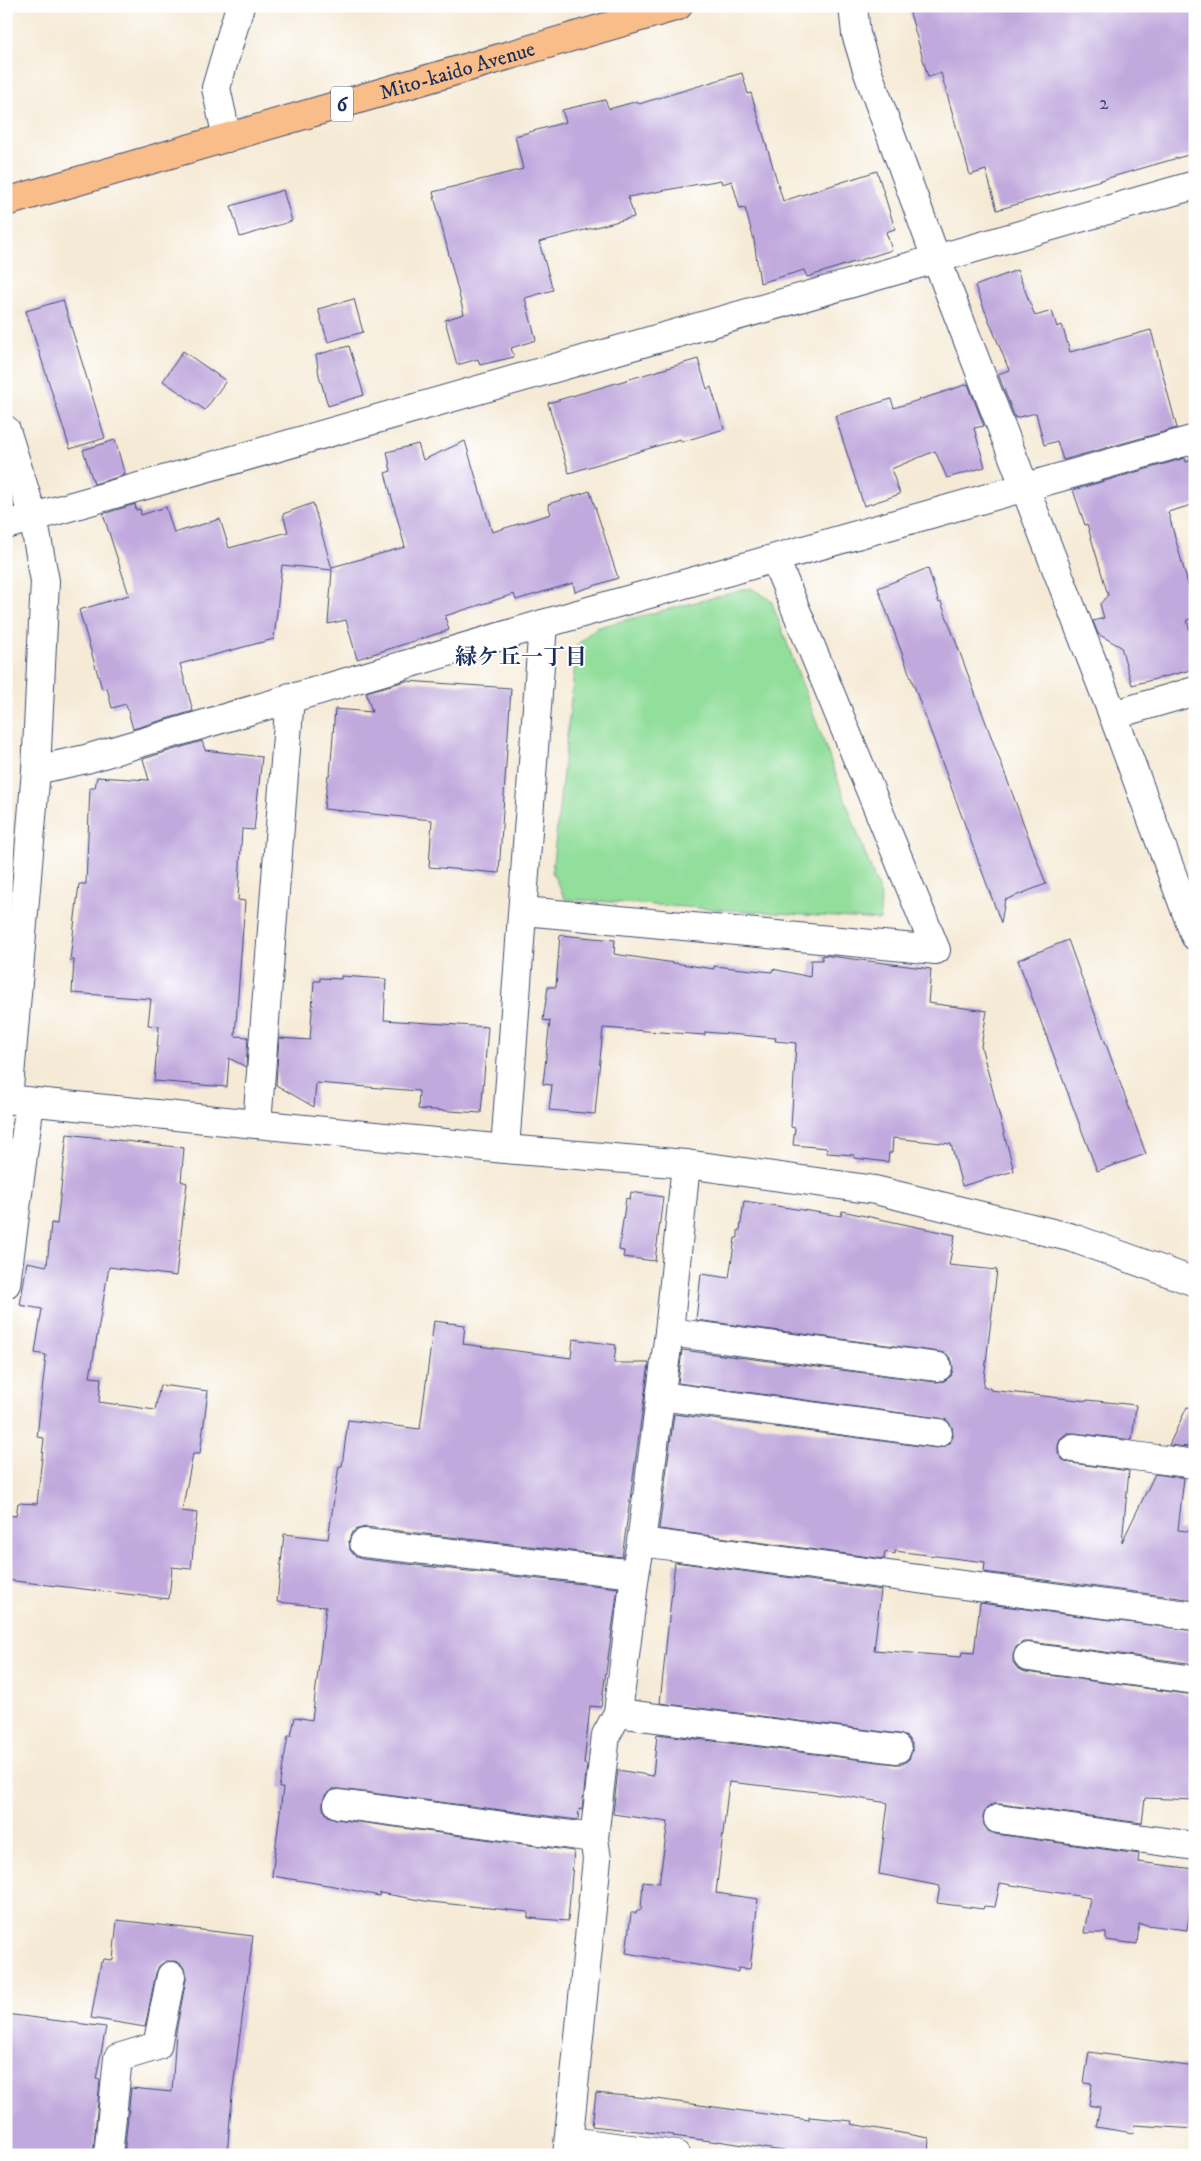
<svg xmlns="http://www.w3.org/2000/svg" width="1201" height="2161" font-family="'IM FELL DW Pica','Noto Serif JP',serif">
<rect width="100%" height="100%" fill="#fff"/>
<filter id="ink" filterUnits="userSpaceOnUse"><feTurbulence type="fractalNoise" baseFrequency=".02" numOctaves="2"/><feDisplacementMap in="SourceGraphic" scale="10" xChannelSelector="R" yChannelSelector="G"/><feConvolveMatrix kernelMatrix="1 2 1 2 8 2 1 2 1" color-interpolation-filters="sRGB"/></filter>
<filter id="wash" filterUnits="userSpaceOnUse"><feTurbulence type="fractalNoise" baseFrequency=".0096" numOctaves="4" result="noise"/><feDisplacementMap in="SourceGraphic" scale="20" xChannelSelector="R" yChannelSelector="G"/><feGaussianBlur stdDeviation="1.12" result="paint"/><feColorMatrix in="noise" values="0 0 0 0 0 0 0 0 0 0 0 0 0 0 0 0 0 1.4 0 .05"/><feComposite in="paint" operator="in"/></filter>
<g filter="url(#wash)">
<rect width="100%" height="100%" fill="#f5ead5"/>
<!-- green -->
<polygon fill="#92de9b" stroke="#56867c" points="751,588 771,600 881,896 880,920 565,899 552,872 577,645 595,628"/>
<g id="blocks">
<!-- building -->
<g fill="#c0a9dd">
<polygon points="908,6 1195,6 1195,153 997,210 986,170 970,175 941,73 928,77"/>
<polygon points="742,73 748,94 751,93 783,201 877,171 895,229 886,232 892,250 807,277 804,270 760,283 754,240 745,208 740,209 732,181 722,184 721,180 628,197 634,217 539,242 553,290 525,298 536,340 511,348 514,357 480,365 478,359 457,365 445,320 464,314 433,192 523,169 515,136 566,122 562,110 605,100 609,109 638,101 639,104"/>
<polygon points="283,190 292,221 240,237 231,206"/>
<polygon points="1017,270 1035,316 1052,311 1057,327 1062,325 1070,352 1151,330 1177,428 1063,460 1057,441 1044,445 1036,413 1015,418 998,374 1009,370 975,286"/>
<polygon points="354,299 363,332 328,342 318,309"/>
<polygon points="63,300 105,438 70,449 26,311"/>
<polygon points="349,346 364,395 328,406 319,375 316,355"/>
<polygon points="183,351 226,381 205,410 163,381"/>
<polygon points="698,359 707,389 711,387 724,429 681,442 680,439 569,473 548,403"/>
<polygon points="968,384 984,426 974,428 985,467 947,478 935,451 891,469 900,494 864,506 835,416 891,399 894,408"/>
<polygon points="115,440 125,475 94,484 83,450"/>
<polygon points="465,441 492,532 551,514 548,504 590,491 618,578 575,592 573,583 516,600 514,594 445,616 449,630 357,659 346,620 328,624 332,570 282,565 274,639 180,664 193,711 133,729 126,704 112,708 107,688 102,689 79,610 129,595 103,514 135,504 136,510 140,509 141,515 166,507 174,533 220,519 229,548 288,532 283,514 313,503 332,569 332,567 405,547 385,473 391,471 387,452 418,444 423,460"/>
<polygon points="1185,458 1186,462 1195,459 1195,504 1168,512 1195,609 1195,617 1187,620 1195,651 1195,669 1132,685 1121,647 1098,634 1093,621 1104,618 1100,604 1108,595 1087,524 1085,525 1073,490"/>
<polygon points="928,568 939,603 941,602 1046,884 1005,900 1001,923 878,588"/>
<polygon points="406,681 511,688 499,873 429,867 432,820 324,809 328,775 330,775 335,709 372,712 366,692"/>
<polygon points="202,741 205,750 262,757 254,830 242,829 238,900 245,901 235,1036 248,1037 246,1067 229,1058 227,1087 154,1081 159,1026 148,1025 151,999 72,993 74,960 70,960 79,884 86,884 90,788 95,788 97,777 149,780 143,759"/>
<polygon points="560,935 615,940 614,954 714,969 714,966 772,972 773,969 810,977 811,960 822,960 822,955 931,969 928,1003 987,1011 981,1046 1014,1171 962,1186 951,1144 893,1138 892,1153 889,1153 888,1162 854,1158 854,1155 827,1153 827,1148 793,1145 795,1128 791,1127 796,1043 775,1041 776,1038 705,1032 705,1035 603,1028 595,1114 549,1110 552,1085 543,1084 550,1021 543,1020 548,987 556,987"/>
<polygon points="1068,940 1146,1154 1097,1171 1018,960"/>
<polygon points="341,976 386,979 384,1020 488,1027 481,1113 418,1109 419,1091 316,1083 314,1107 276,1085 279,1038 310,1040 314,981 320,981 320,978 341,979"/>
<polygon points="67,1134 184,1148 181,1181 187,1183 176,1276 109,1267 90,1377 101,1378 99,1402 155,1410 160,1385 208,1391 200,1454 193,1454 182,1511 197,1513 191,1569 172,1567 169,1599 6,1580 6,1515 16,1516 18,1503 37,1504 44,1438 37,1437 46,1355 35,1353 42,1309 20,1305 27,1262 47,1266 51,1223 57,1224"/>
<polygon points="631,1192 663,1197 655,1261 623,1257 624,1251 619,1250 626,1198 630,1199"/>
<polygon points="744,1201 841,1216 842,1211 955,1235 949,1265 997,1270 983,1387 990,1388 990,1390 1087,1401 1087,1400 1136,1405 1132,1440 1075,1433 1067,1433 1060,1439 1058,1446 1058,1454 1063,1460 1071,1463 1129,1471 1122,1542 1155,1474 1184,1478 1178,1530 1195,1532 1195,1600 984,1572 985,1562 895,1551 895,1554 885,1552 884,1559 659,1529 674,1414 936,1448 944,1447 950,1443 953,1436 952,1427 947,1420 940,1418 678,1383 682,1350 936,1382 944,1381 951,1376 953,1369 952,1361 947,1354 940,1352 696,1320 701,1274 729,1278 735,1238 738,1238 738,1230 740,1230"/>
<polygon points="434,1321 465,1325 463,1344 571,1358 573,1339 616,1345 614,1363 649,1363 622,1557 366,1527 357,1529 351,1534 349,1541 350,1550 355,1556 362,1559 618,1588 601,1707 590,1706 584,1764 587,1765 582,1810 579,1809 578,1820 340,1789 333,1789 326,1794 323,1801 323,1809 328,1816 336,1819 574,1851 568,1921 528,1918 528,1912 431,1902 380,1893 379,1896 334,1886 272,1876 283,1788 279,1788 288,1736 291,1736 295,1717 312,1720 326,1607 277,1602 284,1534 328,1539 339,1466 342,1466 348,1420 420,1429"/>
<polygon points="1187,1407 1193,1408 1188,1447 1169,1445"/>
<polygon points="675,1562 881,1590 874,1650 961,1657 962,1652 974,1653 980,1603 1195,1631 1195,1664 1030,1642 1023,1642 1016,1647 1013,1655 1013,1662 1018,1669 1026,1672 1195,1695 1195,1800 1145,1798 1142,1823 1000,1804 993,1804 986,1809 983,1817 984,1825 988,1831 996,1834 1139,1854 1138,1862 1195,1869 1187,1930 1139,1924 1137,1944 1106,1940 1106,1933 1084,1933 1090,1898 1000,1883 995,1907 984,1906 983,1909 937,1903 940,1886 879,1874 888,1803 826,1793 729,1782 716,1893 758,1899 750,1969 738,1968 738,1972 626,1953 631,1913 636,1913 637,1910 641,1910 643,1881 659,1883 668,1822 613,1814 618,1770 653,1776 657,1734 895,1764 903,1764 909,1759 912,1751 912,1743 907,1737 899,1734 660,1703"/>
<polygon points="117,1920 253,1936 232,2095 227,2155 124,2155 131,2088 172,2092 176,2032 186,1979 186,1971 181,1964 175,1961 166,1961 159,1966 156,1973 145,2027 91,2018 101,1962 103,1962 104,1959 113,1960"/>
<polygon points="6,2014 106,2027 96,2079 100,2080 93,2155 6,2155"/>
<polygon points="1089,2052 1195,2067 1195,2129 1134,2125 1133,2133 1096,2127 1100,2107 1089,2105 1092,2084 1084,2083"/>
<polygon points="596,2093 656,2099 809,2120 809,2117 852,2121 851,2124 929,2138 928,2155 809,2155 718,2141 718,2142 673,2136 674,2135 592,2126"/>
</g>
</g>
</g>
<g filter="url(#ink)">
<use href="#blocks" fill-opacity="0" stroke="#3c4b70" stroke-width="1"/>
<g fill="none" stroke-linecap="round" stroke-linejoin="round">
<!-- minor casing -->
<g stroke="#3c4b70" stroke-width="30">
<g id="minor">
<polyline points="853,6 856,34 868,73 937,261 1113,715 1195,936"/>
<polyline points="227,138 216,88 240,6"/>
<polyline points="6,430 33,517 45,581 36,770 8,1100"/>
<polyline points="6,525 1195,185"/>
<polyline points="1113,715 1195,691"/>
<polyline points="36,770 86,759 543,624 1195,439"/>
<polyline points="524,911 936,950 775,559"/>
<polyline points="6,1099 505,1149 686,1164 875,1190 1073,1238 1195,1282"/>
<polyline points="257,1124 290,697"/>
<polyline points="505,1149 543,624"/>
<polyline points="6,1284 30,1102"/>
<polyline points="669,1332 938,1367"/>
<polyline points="660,1396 938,1433"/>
<polyline points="1073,1448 1195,1464"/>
<polyline points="641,1542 1195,1616"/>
<polyline points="364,1543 635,1574"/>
<polyline points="1028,1657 1195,1680"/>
<polyline points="618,1713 897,1749"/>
<polyline points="338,1804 594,1838"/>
<polyline points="998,1819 1195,1846"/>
<polyline points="569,2141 676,2155"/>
<polyline points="108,2155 118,2058 157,2046 171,1976"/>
<polyline points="567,2155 597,1859 594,1838 606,1735 618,1713 635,1574 641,1542 669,1332 686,1164"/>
</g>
</g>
<!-- highway casing -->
<g stroke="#3c4b70" stroke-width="30">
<g id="highway">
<path id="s1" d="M 6,202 L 678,6"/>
</g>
</g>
<!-- minor -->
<use href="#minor" stroke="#fff" stroke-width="28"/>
<!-- highway -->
<use href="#highway" stroke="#f8bd88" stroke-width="28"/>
</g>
</g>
<g text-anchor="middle" stroke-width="4" stroke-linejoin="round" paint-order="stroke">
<!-- number labels -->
<g font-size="19" fill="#444e7e">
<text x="1104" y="109">2</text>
</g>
<!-- shield labels -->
<rect fill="#fff" stroke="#5f6d8e" stroke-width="1" x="331" y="86.5" width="22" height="35" rx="4"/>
<g font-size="20" font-weight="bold" fill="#1b2f5e">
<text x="342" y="111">6</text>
</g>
<!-- street labels -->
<g font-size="21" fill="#1b2f5e" stroke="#fff">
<text dy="7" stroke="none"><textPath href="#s1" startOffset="470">Mito-kaido Avenue</textPath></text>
</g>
<!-- neighbourhood labels -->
<g font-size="22" font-weight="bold" fill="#1b2f5e" stroke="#fff">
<text x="521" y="664">緑ケ丘一丁目</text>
</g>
</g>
<!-- margin -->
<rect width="1201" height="2161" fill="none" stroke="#fff" stroke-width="25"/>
</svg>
